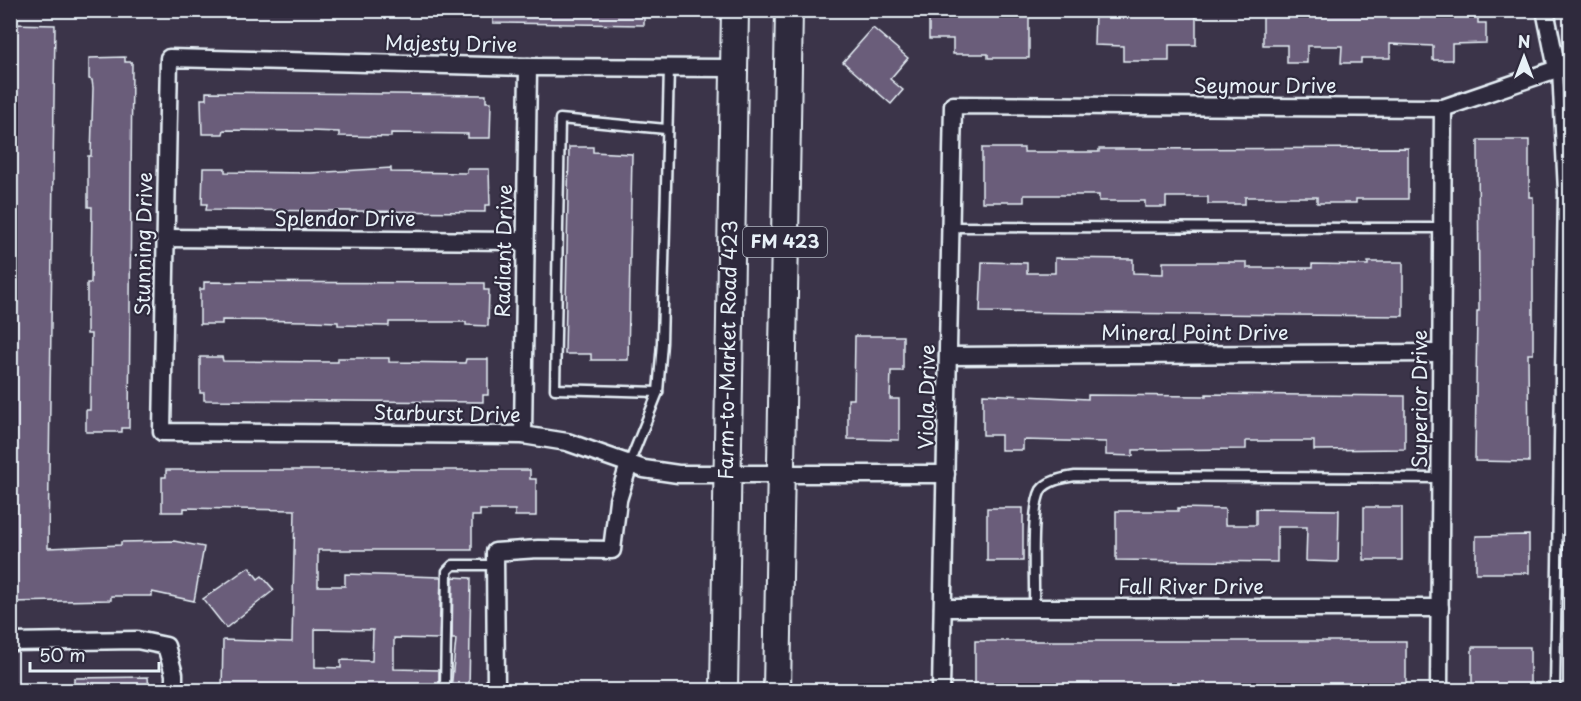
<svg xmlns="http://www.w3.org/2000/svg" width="1581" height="701" font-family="'Playpen Sans',sans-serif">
<rect width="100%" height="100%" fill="#3b3449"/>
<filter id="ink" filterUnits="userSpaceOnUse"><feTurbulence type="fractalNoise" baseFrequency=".0167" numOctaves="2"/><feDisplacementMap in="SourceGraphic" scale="12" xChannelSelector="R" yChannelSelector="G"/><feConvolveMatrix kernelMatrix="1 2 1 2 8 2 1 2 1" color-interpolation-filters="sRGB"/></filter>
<g filter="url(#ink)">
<!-- building -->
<g fill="#6a5d7a" stroke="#e8f1f8" stroke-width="1.5" fill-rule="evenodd">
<polygon points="493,10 644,10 644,25 493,23"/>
<polygon points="929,10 1029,11 1029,58 988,58 988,54 953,54 953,39 929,39"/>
<polygon points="1095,10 1196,10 1196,45 1169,45 1169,61 1123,61 1123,46 1094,45"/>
<polygon points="1263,10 1478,10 1478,23 1486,23 1486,43 1452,44 1452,60 1433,60 1433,46 1390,44 1390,58 1361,58 1361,63 1341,63 1342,46 1307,46 1307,63 1287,63 1287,45 1263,45"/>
<polygon points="10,24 55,25 48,548 121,545 121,542 174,541 204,547 194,601 152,592 152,596 111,596 111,600 10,602"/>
<polygon points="873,28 908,58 890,79 903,90 891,104 843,62"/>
<polygon points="125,57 125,62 132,62 129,428 122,428 122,432 86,432 86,410 90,410 91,334 87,334 87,283 91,283 92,207 88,207 88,156 91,156 93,88 92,80 89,79 89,58"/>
<polygon points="206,92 486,95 486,102 491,102 490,138 468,138 468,134 391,133 391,137 339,136 339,132 310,131 224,130 223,134 202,134 201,99 206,99"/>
<polygon points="1478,140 1529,140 1529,197 1533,197 1533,354 1528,354 1529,462 1475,461 1477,311 1479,311"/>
<polygon points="569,147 593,147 593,152 632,154 628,360 591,360 591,354 565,354"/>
<polygon points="982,148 1024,148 1024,152 1099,152 1099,149 1408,148 1408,199 1356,199 1356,203 1317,203 1317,197 1245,197 1245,204 1208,204 1208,197 1166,197 1166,207 1145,207 1145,201 1099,201 1099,195 1024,195 1024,202 982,202"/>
<polygon points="203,168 225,168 225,172 311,173 391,168 391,172 467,173 467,169 489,169 490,205 485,205 485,212 206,210 207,204 202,204"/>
<polygon points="1055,258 1133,259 1133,273 1163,274 1163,262 1247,262 1247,268 1312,268 1312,264 1368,265 1368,262 1403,262 1403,316 980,312 982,262 1027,263 1027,273 1055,273"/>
<polygon points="204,282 484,283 484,290 489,290 488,326 466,325 466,322 389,322 389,326 338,325 338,322 309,321 222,320 222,324 200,324 200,289 204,289"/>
<polygon points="855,336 903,336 903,371 891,371 890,399 899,399 899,440 848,439 848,399 854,399"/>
<polygon points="200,357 222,357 223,361 330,362 338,362 338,358 389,358 389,362 465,363 466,359 488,359 488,395 483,395 483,402 204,400 204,393 200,393"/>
<polygon points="983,394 1088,399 1088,395 1206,396 1206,394 1405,396 1405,449 1314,450 1314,441 1246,441 1246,449 1133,450 1133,456 1106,455 1106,442 1023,440 1023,450 1001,450 1001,435 983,435"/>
<path d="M 166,470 L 530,470 L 530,479 L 536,479 L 536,516 L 515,516 L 515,510 L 480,510 L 480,516 L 472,516 L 472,550 L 318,550 L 318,586 L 345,586 L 345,574 L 441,577 L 439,639 L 394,638 L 394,669 L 439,670 L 439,690 L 222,690 L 223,640 L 292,642 L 295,510 L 184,508 L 184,512 L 162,512 L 162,477 L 166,477 ZM 315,629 L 373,630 L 372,661 L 341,660 L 341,668 L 315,667 Z"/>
<rect x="1364" y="507" width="38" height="53"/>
<rect x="987" y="508" width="36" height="53"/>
<polygon points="1178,508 1225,509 1225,525 1256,525 1256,509 1339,510 1338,562 1306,561 1307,527 1277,527 1277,562 1116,560 1116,511 1178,511"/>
<polygon points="1529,535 1529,573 1476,573 1476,536"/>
<polygon points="249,567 258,579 262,576 274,590 226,628 203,599"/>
<polygon points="453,577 471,578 469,690 451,690 456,639 452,639"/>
<polygon points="975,641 1406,641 1406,690 1312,690 1312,686 1241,686 1241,690 975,690"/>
<rect x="1472" y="647" width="58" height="40"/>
<polygon points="148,677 149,690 74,690 74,678"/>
</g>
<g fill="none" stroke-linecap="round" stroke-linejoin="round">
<!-- lane casing -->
<g stroke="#e8f1f8" stroke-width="13">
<g id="lane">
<polyline points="1557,69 1563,192 1570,192"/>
<polyline points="951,227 1442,228"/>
<polyline points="658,392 555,389 560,119 666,129"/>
<polyline points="629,464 658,392 662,343 669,68"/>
<path d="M 1034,608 C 1035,582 1030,510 1041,490 C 1048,480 1064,478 1075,476 L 1441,478"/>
<polyline points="445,690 447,571 453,565 495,565"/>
<polyline points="1555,690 1563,192"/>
</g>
</g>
<!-- street casing -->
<g stroke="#e8f1f8" stroke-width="21">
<g id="street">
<polyline points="1545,10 1557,69"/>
<polyline points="733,68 528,67 169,58 162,432 523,435 567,442 644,469 678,474 946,474"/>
<polyline points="165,238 524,241"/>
<polyline points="948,356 1441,353"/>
<polyline points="523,435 528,67"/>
<polyline points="943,608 1440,608"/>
<polyline points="10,642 137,640 166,646 174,674 174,690"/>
<polyline points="496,690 495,552 538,549 612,550 618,500 629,464"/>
<polyline points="941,690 953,105 1443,108 1557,69 1570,69"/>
<polyline points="1439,690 1443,108"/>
</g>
</g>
<!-- primary casing -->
<g stroke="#e8f1f8" stroke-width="30">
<g id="primary">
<polyline points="724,690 735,10"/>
<polyline points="777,690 789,10"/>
</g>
</g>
<!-- lane -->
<use href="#lane" stroke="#2f2a3d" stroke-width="8"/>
<!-- street -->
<use href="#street" stroke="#2f2a3d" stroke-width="16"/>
<!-- primary -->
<use href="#primary" stroke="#2f2a3d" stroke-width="26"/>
</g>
</g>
<g text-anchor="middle" stroke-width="4.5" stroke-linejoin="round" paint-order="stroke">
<!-- shield labels -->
<rect fill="#2f2a3d" stroke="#b0b5c0" stroke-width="1.5" x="743" y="227" width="84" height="30" rx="4.5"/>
<g font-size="18" font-weight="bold" fill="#e8f1f8">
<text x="785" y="248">FM 423</text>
</g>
<!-- street labels -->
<g font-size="20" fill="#e8f1f8" stroke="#2f2a3d">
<text transform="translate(451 44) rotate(1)" y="7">Majesty Drive</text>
<text x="1265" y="93">Seymour Drive</text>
<text x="345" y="226">Splendor Drive</text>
<text transform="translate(144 244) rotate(-89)" y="7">Stunning Drive</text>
<text transform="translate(504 251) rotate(-89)" y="7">Radiant Drive</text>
<text x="1195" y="340">Mineral Point Drive</text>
<text transform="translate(728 350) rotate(-89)" y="7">Farm-to-Market Road 423</text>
<text transform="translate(927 397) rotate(-89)" y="7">Viola Drive</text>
<text transform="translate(1420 399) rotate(-90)" y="7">Superior Drive</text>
<text transform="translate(447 414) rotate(1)" y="7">Starburst Drive</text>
<text x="1191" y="594">Fall River Drive</text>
</g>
</g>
<!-- margin -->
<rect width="1581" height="701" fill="none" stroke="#2f2a3d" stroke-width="36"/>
<rect x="18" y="18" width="1545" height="665" fill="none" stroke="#e8f1f8" stroke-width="2" filter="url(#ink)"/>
<!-- north arrow -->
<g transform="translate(1524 57)" stroke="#2f2a3d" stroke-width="4.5" paint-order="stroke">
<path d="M0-4.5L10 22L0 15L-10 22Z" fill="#e8f1f8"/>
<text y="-9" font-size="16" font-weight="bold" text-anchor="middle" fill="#e8f1f8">N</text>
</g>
<!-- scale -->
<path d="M30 662v9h129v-9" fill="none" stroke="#e8f1f8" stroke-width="3"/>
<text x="39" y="662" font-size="18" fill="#e8f1f8" stroke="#2f2a3d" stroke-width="4.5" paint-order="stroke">50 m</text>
</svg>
